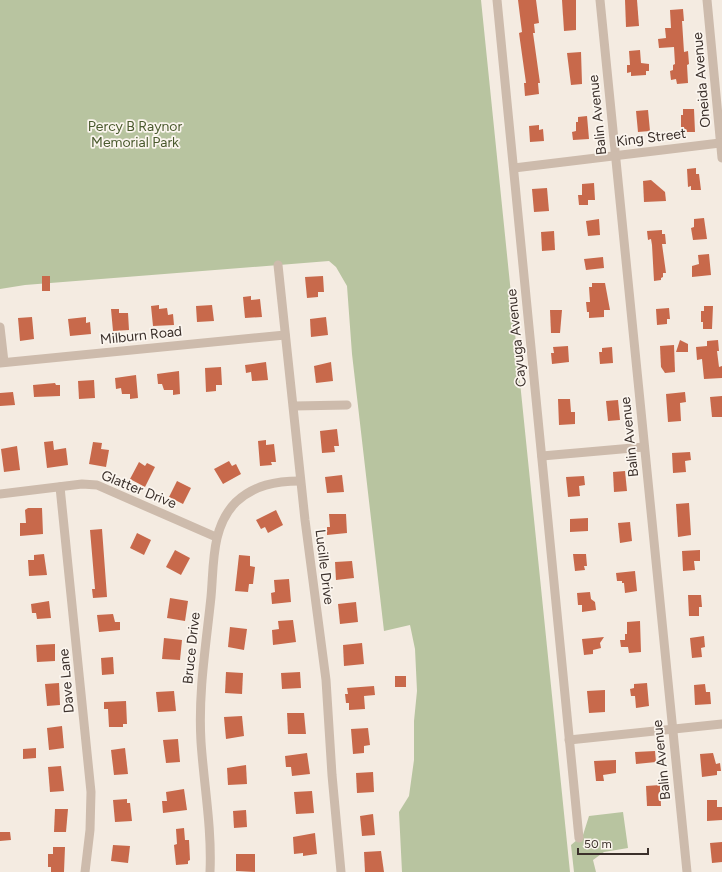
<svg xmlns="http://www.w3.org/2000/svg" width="722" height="872" font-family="Figtree,sans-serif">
<rect width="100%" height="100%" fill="#f4ebe1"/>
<!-- green -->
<g fill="#b8c4a0">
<polygon points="0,0 481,0 570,872 402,872 399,812 409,796 414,760 414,721 417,691 415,649 410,625 384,631 352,354 347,286 336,267 329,261 25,285 0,289"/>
<polygon points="623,812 628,848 604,852 593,860 596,872 574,872 571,845 583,835 589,816"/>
</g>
<!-- building -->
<g fill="#c8694b">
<polygon points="518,0 536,0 539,23 534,24 535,33 533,33 540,83 538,83 539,94 525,96 524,83 526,83 519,33 522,32"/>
<polygon points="562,0 576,0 576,30 564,31"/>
<polygon points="625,0 637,0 639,26 626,27"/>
<polygon points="683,9 684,21 682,21 684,52 688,51 689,64 687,65 688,83 677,84 676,79 671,80 670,71 673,70 673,65 675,64 674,47 659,48 658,39 666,38 665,28 671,28 670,10"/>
<polygon points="640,50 641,63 649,64 649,71 646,71 646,75 631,76 631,72 627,73 627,65 630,65 629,51"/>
<polygon points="581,52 582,84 571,85 567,53"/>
<polygon points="683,109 694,109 695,132 684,132 684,127 681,127 681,115 683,115"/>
<polygon points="648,110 650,131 638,132 636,111"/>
<polygon points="587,116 589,139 573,140 572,132 576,131 576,122 578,122 578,117"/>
<polygon points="539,125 539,130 543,129 544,141 530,142 529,126"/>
<polygon points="696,168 696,174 699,174 701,190 691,190 691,186 688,187 687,169"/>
<polygon points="651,180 665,192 666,201 644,202 643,181"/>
<polygon points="594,183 595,200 588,200 588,205 579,205 578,195 582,195 582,184"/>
<polygon points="547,188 549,211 534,212 532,189"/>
<polygon points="704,218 707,239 693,240 691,228 694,227 694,219"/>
<polygon points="599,219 600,235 588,236 586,221"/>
<polygon points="662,230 662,234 665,234 666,244 662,244 666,273 663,273 663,277 661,278 661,280 654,281 652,245 651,239 648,240 647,231"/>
<polygon points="554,231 555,250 542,251 541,232"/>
<polygon points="709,254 711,275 692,277 692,266 699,264 698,255"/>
<polygon points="603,257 604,268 586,270 584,259"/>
<rect x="42" y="276" width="8" height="15"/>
<polygon points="323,276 324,292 318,292 318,297 307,298 305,277"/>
<polygon points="592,283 605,283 610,310 604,310 604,317 589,318 589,312 587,312 586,302 590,302 589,287 592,287"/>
<polygon points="251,296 251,300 260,299 262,317 245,318 243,297"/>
<polygon points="159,305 159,309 167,308 168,315 173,314 174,325 153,326 151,306"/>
<polygon points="212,305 214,321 197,322 196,306"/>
<polygon points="704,306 713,306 712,329 703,329 703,322 701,322 701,311 704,311"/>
<polygon points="669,308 670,319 667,319 667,324 657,325 656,309"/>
<polygon points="111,309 119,309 119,313 128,313 129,330 113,331"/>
<polygon points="550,310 562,310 560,333 551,333"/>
<polygon points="32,317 34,339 20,341 18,318"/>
<polygon points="86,317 86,323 90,322 91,334 70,336 68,319"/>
<polygon points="326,317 328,335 311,337 310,319"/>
<polygon points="680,340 688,344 688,352 676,352"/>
<polygon points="718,340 719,351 717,351 719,367 722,366 722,378 704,379 702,359 697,360 696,347 707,346 707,341"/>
<polygon points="674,345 675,372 665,373 661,367 660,346"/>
<polygon points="568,346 569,362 552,364 551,353 554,353 553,347"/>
<polygon points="612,347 613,363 600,364 599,352 602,352 602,348"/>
<polygon points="266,362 268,380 252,381 251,372 246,373 245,365"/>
<polygon points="331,362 333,381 316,383 314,366"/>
<polygon points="221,367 222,385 216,385 216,391 206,392 205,368"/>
<polygon points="179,371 180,394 173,395 173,390 164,390 162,384 158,384 157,374"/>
<polygon points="136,375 138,398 130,399 130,394 122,394 121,388 116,389 115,378"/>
<polygon points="94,380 95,398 79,399 78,381"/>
<polygon points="55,383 56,385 60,385 60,396 34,397 33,385"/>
<polygon points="13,392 15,405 0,406 0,393"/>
<polygon points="685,392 686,402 680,403 681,421 668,422 666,394"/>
<polygon points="722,396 722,417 712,417 710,397"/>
<polygon points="558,399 570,399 571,412 575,412 575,424 559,425"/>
<polygon points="618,400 620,420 608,421 606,401"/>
<polygon points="337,429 339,446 334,446 335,452 322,453 320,431"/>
<polygon points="266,440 266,445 274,444 276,462 271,462 272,465 260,466 258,441"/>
<polygon points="53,441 54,450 66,448 68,465 47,468 44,442"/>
<polygon points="93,442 102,443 101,449 109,450 106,467 89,464"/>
<polygon points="17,446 20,470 4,472 1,449"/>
<polygon points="690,452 691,460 685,461 686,472 673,473 672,453"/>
<polygon points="229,461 232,466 236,464 241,474 223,484 214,469"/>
<polygon points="139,462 145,466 147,463 155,467 145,487 130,479"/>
<polygon points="625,471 627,491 614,492 613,472"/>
<polygon points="342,475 344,492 327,493 325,477"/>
<polygon points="584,476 585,485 579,486 580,496 568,497 566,477"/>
<polygon points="177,481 191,488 183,504 169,497"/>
<polygon points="689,503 691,535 678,537 676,504"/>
<polygon points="28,508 42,508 43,534 20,536 20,523 26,523 25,510"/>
<polygon points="276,510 283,525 268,533 265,527 261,529 256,520"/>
<polygon points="329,514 346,514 347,533 327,535 327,527 330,527"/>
<polygon points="588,518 588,531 570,532 570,519"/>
<polygon points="630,522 632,541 620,543 618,523"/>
<polygon points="102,529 107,597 93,598 92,589 95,589 90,530"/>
<polygon points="137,533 151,540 144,555 130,548"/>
<polygon points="175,550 190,558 181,575 166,567"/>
<polygon points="700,550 700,561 694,561 695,570 683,571 682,551"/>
<polygon points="44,554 47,575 29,576 28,560 34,560 34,555"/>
<polygon points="573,554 586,554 587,566 584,566 585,570 575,571"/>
<polygon points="239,555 250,556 250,566 255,567 253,584 249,584 248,592 235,591"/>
<polygon points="352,561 354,578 336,580 335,562"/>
<polygon points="635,571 637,591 625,593 624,583 622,583 622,581 617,581 616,573"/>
<polygon points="289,579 291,602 272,604 271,593 275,592 274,580"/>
<polygon points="590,592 591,599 595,602 596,610 582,612 582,605 578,605 577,593"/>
<polygon points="688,595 701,595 702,607 699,607 699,616 689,616"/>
<polygon points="170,598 188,601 185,621 167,618"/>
<polygon points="49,601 51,618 37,619 36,613 32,613 31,604"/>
<polygon points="356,602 358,622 340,624 338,604"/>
<polygon points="113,614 115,622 120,622 120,630 99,632 97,615"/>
<polygon points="293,620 296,642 273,645 272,630 279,629 278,621"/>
<polygon points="640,621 641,652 629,653 628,647 621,647 620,640 625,640 625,634 627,634 627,622"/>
<polygon points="230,627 247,629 244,650 228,647"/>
<polygon points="704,636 705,647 701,648 702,657 692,658 690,638"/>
<polygon points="604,637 600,643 601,648 593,650 593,654 584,655 582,639"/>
<polygon points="164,638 182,640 180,660 162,659"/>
<polygon points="362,643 364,664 344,666 343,645"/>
<polygon points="55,644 55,661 37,662 36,645"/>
<polygon points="113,657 114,674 102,675 101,658"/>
<polygon points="226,672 243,673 242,694 225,693"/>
<polygon points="300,672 301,688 282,689 281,673"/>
<rect x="395" y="676" width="11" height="11"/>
<polygon points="59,683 60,705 47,706 45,684"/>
<polygon points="647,683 649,706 636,708 635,696 631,696 630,689 634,688 634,684"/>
<polygon points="705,684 706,692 710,692 711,704 695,705 694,685"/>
<polygon points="374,686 375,695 364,696 365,709 349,710 349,703 346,703 345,694 348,694 347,688"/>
<polygon points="605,690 605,712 589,713 587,691"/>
<polygon points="174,691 176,711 158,712 156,692"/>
<polygon points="126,701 127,724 123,724 123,727 109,727 108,709 104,709 104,702"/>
<polygon points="287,713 304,713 306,734 288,734"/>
<polygon points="242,716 244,736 226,739 224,717"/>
<polygon points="62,726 64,748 49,750 47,728"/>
<polygon points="368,728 370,745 364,746 364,753 353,754 351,729"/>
<polygon points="178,739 180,762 166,763 163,740"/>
<polygon points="36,748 36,758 23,759 23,749"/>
<polygon points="125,748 128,774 114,775 111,750"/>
<polygon points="655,751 656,762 636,764 635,752"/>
<polygon points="307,753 310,774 292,776 291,767 286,767 285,756"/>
<polygon points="713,753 716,764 720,763 721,771 717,771 717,775 702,777 700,754"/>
<polygon points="616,760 616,773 603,775 604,781 596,781 594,761"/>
<polygon points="246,765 247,784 228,785 227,768"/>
<polygon points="61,766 64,791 50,792 48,767"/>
<polygon points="373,772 374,792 357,793 356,773"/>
<polygon points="660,785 661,806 647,806 646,786"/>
<polygon points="184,789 187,810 163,813 162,801 167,801 166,792"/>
<polygon points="312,791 314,813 296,814 294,792"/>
<polygon points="127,799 127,803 130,803 132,821 115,822 113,800"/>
<polygon points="707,800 717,800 717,807 722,807 722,820 707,821"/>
<polygon points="55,809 68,809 66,832 54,832"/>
<polygon points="246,810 247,827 234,828 233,811"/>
<polygon points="373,814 375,835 362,836 360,816"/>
<polygon points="184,828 185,840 189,840 190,860 188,861 188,864 176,865 174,845 177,844 176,829"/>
<polygon points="0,832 10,832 11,840 0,841"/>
<polygon points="315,833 317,854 303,856 303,853 294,854 293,837"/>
<polygon points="722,842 722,862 712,863 710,843"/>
<polygon points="113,845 130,846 128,863 111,861"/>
<polygon points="53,847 65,847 64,872 51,872 51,867 48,867 48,854 53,854"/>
<polygon points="381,851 384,872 365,872 364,852"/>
<polygon points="236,854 255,854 255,872 236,871"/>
</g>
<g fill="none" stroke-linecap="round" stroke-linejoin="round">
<!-- minor -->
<g stroke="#cdbbac" stroke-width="9">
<polyline points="497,0 579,838"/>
<polyline points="600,0 687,872"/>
<polyline points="707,0 722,158"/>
<polyline points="514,168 720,143"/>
<polyline points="278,265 305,520 326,680 332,775 341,872"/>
<polyline points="0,327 4,362"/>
<polyline points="0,363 285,335"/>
<polyline points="294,406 347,405"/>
<polyline points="542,456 644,447"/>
<polyline points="60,487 91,792 90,830 85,872"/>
<polyline points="0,494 82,484 97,485 216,537"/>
<polyline points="569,740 722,724"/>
<path d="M 210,872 C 212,828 204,786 201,742 C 198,693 206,645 211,597 C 214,565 211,527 236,502 C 254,485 276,481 300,481"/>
</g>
</g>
<g text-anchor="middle" stroke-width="3.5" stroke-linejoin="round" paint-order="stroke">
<!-- street labels -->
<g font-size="14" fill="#3b302b" stroke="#fbf5ee">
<text transform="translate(701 80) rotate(-95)" y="5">Oneida Avenue</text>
<text transform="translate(597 115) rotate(-96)" y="5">Balin Avenue</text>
<text transform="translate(651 137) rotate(-7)" y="5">King Street</text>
<text transform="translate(141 335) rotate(-6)" y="5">Milburn Road</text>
<text transform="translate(516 338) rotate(-96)" y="5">Cayuga Avenue</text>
<text transform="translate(629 437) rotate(-96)" y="5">Balin Avenue</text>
<text transform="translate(139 489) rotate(22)" y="5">Glatter Drive</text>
<text transform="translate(325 567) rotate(83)" y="5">Lucille Drive</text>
<text transform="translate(191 648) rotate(-84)" y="5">Bruce Drive</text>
<text transform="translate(66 681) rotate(-95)" y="5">Dave Lane</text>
<text transform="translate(661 760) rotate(-96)" y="5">Balin Avenue</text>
</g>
<!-- park labels -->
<g font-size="14" fill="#4a5a2e" stroke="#fbf5ee">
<text x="135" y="131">Percy B Raynor<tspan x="135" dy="16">Memorial Park</tspan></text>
</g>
</g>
<!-- scale -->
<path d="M578 848v6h70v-6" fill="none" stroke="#3b302b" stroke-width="2"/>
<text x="584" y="848" font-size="12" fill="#3b302b" stroke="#fbf5ee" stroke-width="3" paint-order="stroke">50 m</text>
</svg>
